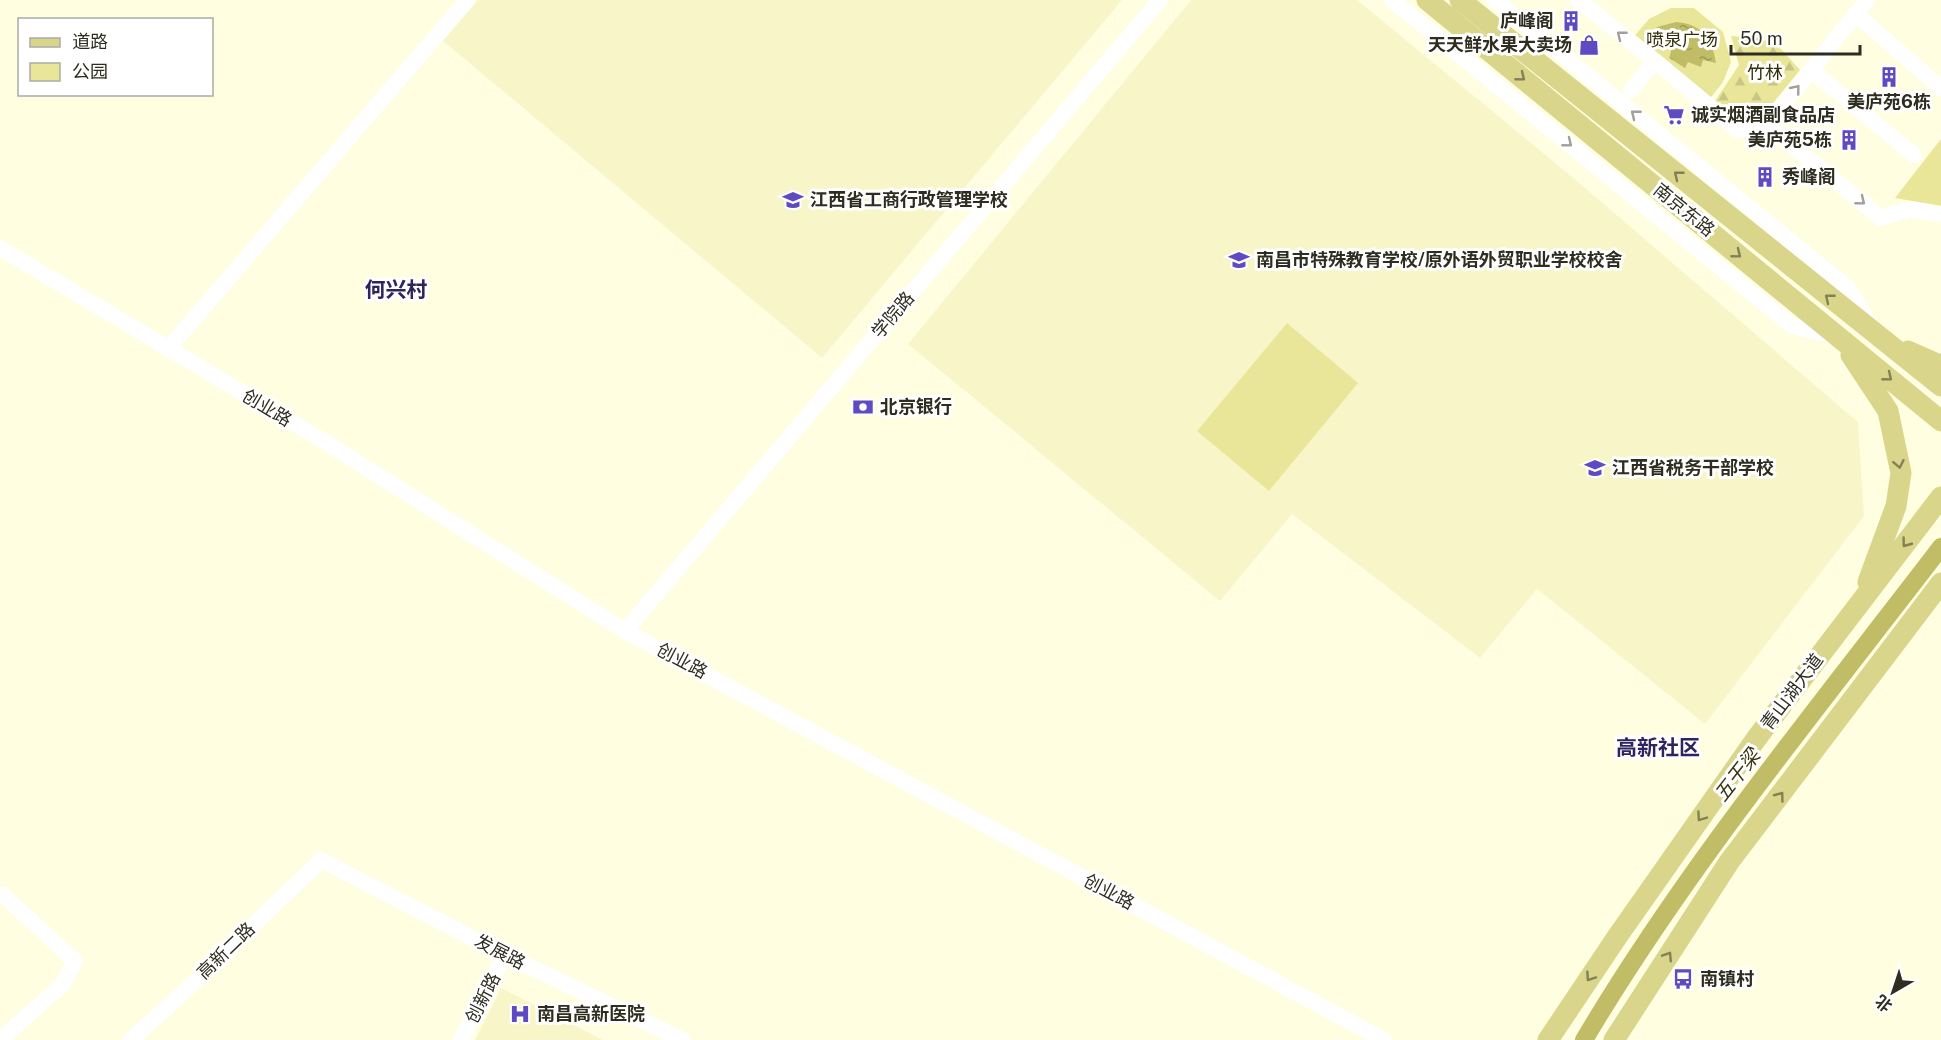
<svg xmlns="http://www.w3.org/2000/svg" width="1941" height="1040" font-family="'Public Sans','Noto Sans SC',sans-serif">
<defs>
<pattern id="forest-firs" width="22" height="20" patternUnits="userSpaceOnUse" patternTransform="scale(1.5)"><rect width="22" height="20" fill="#e9e69a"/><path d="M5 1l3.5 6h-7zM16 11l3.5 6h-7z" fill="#c8c684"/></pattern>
<pattern id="water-ripples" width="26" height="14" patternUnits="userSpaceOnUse" patternTransform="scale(1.5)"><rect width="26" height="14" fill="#c1bd66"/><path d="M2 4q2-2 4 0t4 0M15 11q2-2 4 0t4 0" fill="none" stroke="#9d9a53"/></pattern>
</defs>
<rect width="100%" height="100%" fill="#fffee0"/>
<!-- built -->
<g fill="#f8f6c9">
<polygon points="478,0 1122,0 822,358 443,41"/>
<polygon points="1191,0 1357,0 1570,175 1858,422 1864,516 1705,724 1537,589 1480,658 1292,514 1220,601 908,344"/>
<polygon points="501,988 603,1040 475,1040"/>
</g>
<!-- green -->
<g fill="#e9e69a">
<polygon points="1671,8 1694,8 1723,32 1731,62 1723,82 1708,101 1631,40 1649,19"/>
<polygon points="1941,139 1941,206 1895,198"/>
<polygon points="1287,323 1358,383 1269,491 1197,431"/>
</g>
<!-- forest -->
<polygon fill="url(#forest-firs)" points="1731,36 1760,38 1781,49 1800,70 1760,119 1740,123 1715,101 1739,65"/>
<!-- water -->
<path fill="url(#water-ripples)" d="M 1676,22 C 1701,24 1712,37 1716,63 L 1703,60 L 1701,67 L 1688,62 L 1685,68 L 1669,58 C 1677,40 1664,31 1647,37 L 1657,27 Z"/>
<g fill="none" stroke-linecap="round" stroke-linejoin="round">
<!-- canal -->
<path stroke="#c1bd66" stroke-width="18" d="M 1584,1040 C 1688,865 1818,708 1941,547"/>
<!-- minor -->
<g stroke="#fff" stroke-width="16">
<polyline points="1392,0 1792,326 1835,336"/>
<polyline points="1495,0 1848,288 1871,326"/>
<polyline points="1578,0 1655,61 1631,90"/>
<polyline points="1856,14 1941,88"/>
<polyline points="1655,61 1738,130 1767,125 1867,0"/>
<polyline points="1811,70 1914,155"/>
<polyline points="1767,125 1881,218 1910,209 1941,214"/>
<polyline points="0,248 322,440 625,631 1384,1040"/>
<polyline points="168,349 467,0"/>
<polyline points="625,631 1160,0"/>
<polyline points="0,1040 62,985 75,961 3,895"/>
<polyline points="131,1040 186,990 321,860 505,955 683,1040"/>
<polyline points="461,1040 505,955"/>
</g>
<!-- major -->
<g stroke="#d9d58b" stroke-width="21">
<polyline points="1427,0 1941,421"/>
<polyline points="1460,0 1941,386"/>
<polyline points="1908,351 1937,364 1941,364"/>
<polyline points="1851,355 1888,411 1901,473 1896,506 1868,582"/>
<polyline points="1548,1040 1617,937 1756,739 1941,497"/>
<polyline points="1614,1040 1729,862 1941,583"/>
</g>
</g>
<!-- one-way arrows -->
<defs><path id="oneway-chevron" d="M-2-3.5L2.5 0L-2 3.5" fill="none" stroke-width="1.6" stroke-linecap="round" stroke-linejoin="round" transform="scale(1.5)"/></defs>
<g stroke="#a1a09a">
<use href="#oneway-chevron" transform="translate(1621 35) rotate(-141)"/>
<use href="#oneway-chevron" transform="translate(1796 89) rotate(-51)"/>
<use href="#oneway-chevron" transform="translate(1635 114) rotate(-141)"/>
<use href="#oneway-chevron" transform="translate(1568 143) rotate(39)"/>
<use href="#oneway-chevron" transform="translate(1861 201) rotate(39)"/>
</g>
<g stroke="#848155">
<use href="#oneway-chevron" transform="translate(1521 77) rotate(39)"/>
<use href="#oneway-chevron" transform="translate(1678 175) rotate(-141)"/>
<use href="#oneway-chevron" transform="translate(1737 254) rotate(39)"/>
<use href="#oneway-chevron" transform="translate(1829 298) rotate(-141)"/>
<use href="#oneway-chevron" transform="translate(1888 377) rotate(39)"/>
<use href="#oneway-chevron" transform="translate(1899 464) rotate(79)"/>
<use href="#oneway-chevron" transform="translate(1906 543) rotate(127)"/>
<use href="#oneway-chevron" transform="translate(1780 796) rotate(-53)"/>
<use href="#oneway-chevron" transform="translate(1701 817) rotate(125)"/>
<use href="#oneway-chevron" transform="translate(1668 956) rotate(-57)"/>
<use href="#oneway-chevron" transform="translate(1590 977) rotate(124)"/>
</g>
<!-- icons -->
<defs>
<g id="building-bare" transform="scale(1.62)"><path d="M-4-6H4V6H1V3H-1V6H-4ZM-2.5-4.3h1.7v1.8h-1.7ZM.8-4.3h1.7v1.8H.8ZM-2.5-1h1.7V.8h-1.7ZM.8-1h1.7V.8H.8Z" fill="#5f4ac2" stroke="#fff" stroke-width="2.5" paint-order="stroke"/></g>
<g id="shop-bare" transform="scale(1.62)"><path d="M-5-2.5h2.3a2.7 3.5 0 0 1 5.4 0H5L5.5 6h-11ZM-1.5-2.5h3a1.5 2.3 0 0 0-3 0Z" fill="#5f4ac2" stroke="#fff" stroke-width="2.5" paint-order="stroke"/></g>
<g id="supermarket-bare" transform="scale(1.62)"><path d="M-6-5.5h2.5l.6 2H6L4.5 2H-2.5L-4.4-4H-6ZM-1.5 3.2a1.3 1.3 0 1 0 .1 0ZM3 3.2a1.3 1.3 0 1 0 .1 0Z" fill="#5f4ac2" stroke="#fff" stroke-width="2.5" paint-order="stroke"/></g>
<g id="university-bare" transform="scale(1.62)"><path d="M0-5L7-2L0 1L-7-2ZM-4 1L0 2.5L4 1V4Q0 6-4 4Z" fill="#5f4ac2" stroke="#fff" stroke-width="2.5" paint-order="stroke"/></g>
<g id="school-bare" transform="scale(1.62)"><path d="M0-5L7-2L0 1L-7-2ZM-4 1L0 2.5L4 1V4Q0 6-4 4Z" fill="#5f4ac2" stroke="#fff" stroke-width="2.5" paint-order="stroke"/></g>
<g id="bank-bare" transform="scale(1.62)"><path d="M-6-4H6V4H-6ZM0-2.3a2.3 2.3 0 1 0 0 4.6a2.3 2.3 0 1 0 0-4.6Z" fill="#5f4ac2" stroke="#fff" stroke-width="2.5" paint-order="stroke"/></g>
<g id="bus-bare" transform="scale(1.62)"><path d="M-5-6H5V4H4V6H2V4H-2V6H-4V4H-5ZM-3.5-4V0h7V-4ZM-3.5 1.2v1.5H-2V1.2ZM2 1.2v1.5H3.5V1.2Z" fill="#5f4ac2" stroke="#fff" stroke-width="2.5" paint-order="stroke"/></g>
<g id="hospital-bare" transform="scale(1.62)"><path d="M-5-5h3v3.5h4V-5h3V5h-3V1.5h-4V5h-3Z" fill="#5f4ac2" stroke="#fff" stroke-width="2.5" paint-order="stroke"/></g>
</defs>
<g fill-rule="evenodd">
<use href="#building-bare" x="1571" y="21"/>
<use href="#shop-bare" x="1589" y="45"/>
<use href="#building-bare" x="1889" y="77"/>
<use href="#supermarket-bare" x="1674" y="115"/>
<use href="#building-bare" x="1849" y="140"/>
<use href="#building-bare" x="1765" y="177"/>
<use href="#university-bare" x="793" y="200"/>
<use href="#school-bare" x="1239" y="260"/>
<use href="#bank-bare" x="863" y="407"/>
<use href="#university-bare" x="1595" y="468"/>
<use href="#bus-bare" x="1683" y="979"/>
<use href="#hospital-bare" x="520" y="1014"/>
</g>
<g text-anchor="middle" stroke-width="6" stroke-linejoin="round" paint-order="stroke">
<!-- poi labels -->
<g font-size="18" font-weight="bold" fill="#2e2d1f" stroke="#fff" text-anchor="start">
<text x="1554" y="27" text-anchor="end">庐峰阁</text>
<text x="1572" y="51" text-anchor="end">天天鲜水果大卖场</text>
<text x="1889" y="108" text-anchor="middle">美庐苑6栋</text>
<text x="1691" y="121">诚实烟酒副食品店</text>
<text x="1832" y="146" text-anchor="end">美庐苑5栋</text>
<text x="1782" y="183">秀峰阁</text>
<text x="810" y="206">江西省工商行政管理学校</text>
<text x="1256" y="266">南昌市特殊教育学校/原外语外贸职业学校校舍</text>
<text x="880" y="413">北京银行</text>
<text x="1612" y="474">江西省税务干部学校</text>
<text x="1700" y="985">南镇村</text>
<text x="537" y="1020">南昌高新医院</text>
</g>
<!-- park labels -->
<g font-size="18" fill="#312f08" stroke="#fff">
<text x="1682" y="46">喷泉广场</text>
<text x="1765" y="79">竹林</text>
</g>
<!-- street labels -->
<g font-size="18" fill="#2e2d1f" stroke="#fff">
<text transform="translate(1684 210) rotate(39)" y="6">南京东路</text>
<text transform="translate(893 315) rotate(-50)" y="6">学院路</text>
<text transform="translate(267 408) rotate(31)" y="6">创业路</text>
<text transform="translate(682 661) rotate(28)" y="6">创业路</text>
<text transform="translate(1792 692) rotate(-53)" y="6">青山湖大道</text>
<text transform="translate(1109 892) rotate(28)" y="6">创业路</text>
<text transform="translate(226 951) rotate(-44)" y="6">高新二路</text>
<text transform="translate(500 952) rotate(27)" y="6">发展路</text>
<text transform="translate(483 998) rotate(-63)" y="6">创新路</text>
</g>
<!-- water labels -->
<g font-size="20" font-style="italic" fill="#393711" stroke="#fff">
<text transform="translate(1737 775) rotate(-52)" y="7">五干梁</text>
</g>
<!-- quarter labels -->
<g font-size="21" font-weight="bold" fill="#2e245f" stroke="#fff">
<text x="396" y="297">何兴村</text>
<text x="1658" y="755">高新社区</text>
</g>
</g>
<!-- legend -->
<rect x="18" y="18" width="195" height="78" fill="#ffffff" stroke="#ababa5" stroke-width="1.5"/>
<rect x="30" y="38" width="30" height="9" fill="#d9d58b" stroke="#ababa5" stroke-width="1.5"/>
<text x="72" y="48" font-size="18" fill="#2e2d1f">道路</text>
<rect x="30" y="63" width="30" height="18" fill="#e9e69a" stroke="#ababa5" stroke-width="1.5"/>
<text x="72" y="78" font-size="18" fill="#2e2d1f">公园</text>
<!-- north arrow -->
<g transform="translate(1893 992) rotate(219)" stroke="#ffffff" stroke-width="4.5" paint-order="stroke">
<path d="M0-4.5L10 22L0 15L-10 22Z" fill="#2e2d1f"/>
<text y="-9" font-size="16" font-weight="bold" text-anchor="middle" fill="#2e2d1f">北</text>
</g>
<!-- scale -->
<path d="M1731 45v9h129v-9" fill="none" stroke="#2e2d1f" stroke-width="3"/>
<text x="1740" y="45" font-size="18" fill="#2e2d1f" stroke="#ffffff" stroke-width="4.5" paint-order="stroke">50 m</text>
</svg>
